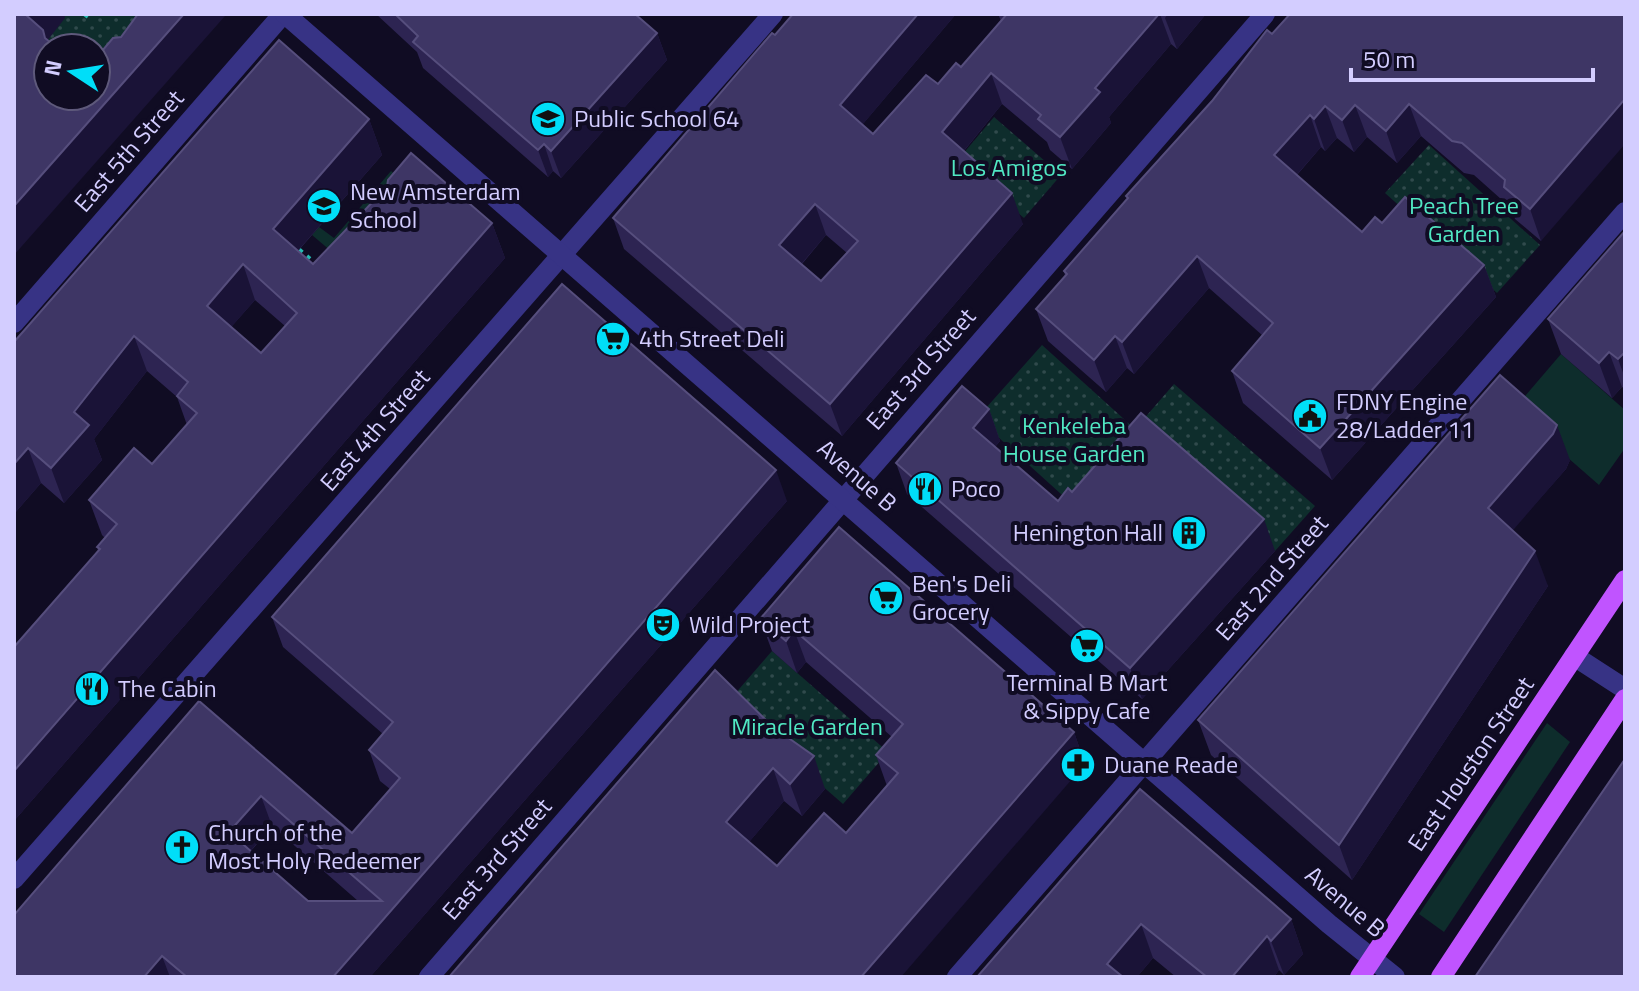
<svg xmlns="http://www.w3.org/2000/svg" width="1639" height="991" font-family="'Titillium Web',sans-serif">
<defs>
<pattern id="park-dots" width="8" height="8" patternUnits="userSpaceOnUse" patternTransform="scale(2)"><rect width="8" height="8" fill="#0e2d2c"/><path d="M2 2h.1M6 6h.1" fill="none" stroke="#304a4c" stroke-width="1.8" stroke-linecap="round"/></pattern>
</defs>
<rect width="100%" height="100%" fill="#100c23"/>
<!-- grass -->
<g fill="#0e2d2c">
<polygon points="391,171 402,180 338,257 312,235 319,227 334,238"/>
<polygon points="1561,354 1625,410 1625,448 1599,485 1513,410"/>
<polygon points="1547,723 1570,742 1444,932 1419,914"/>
</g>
<!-- park -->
<g fill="url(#park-dots)">
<polygon points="14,14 176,14 96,92 96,48 48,48"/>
<polygon points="994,117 1061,175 1024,218 957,161"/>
<polygon points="1429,145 1540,245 1497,293 1385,193"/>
<polygon points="1042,345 1135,429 1174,384 1315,506 1275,551 1147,440 1082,513 977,418"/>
<polygon points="772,651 888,752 843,804 727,703"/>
</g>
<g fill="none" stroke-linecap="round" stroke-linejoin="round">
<!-- path -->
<g stroke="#25bcb3" stroke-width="5" stroke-dasharray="4 6" stroke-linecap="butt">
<polyline points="85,14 93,20"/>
<polyline points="299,250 319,267"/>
</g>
<!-- minor -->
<g stroke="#373385" stroke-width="20">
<polyline points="14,323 283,14"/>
<polyline points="1574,656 1625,689"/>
<polyline points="14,879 773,14"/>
<polyline points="429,977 1265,14"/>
<polyline points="957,977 1625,212"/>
</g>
<!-- tertiary -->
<polyline stroke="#373385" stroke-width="20" points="285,14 1329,924 1395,977"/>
<!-- primary -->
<g stroke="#c054ff" stroke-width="20">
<polyline points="1360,977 1625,580"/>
<polyline points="1441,977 1625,699"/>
</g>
</g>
<!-- wall -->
<g fill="#2d2452" fill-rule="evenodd">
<polygon points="376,14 635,14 657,33 667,60 561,178 553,171 548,177 423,68 417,52"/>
<path d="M 793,14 L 956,14 L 862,125 L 873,134 L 961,67 L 1001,21 L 998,14 L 1206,14 L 1177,49 L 1171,44 L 1109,117 L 1111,123 L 1072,169 L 1050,150 L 1047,142 L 1002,104 L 964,151 L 1023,224 L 842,436 L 624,249 L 613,218 ZM 826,235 L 847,253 L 821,281 L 802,264 Z"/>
<polygon points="1625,14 1541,241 1515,219 1511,208 1474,175 1464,173 1421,136 1397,163 1367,137 1354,152 1337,138 1325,151 1321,147 1297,175 1362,232 1382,223 1484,265 1496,297 1332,480 1243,403 1232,371 1262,335 1209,288 1134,374 1127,368 1106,392 1048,341 1036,309 1065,276 1064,271 1127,199 1126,196 1272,34"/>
<path d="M 369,119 L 382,155 L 298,251 L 313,264 L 492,223 L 505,258 L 14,821 L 14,647 L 98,551 L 97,547 L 105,538 L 102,535 L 89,500 L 152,464 L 187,425 L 177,397 L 147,371 L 94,439 L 102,460 L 64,503 L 41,483 L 14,514 L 14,342 ZM 255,300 L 285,326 L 261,353 L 231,327 Z"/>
<polygon points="1625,231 1625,389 1622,387 1612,398 1561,354 1548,319"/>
<polygon points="989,409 1000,441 995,447 1058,501 1072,492 1275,551 1142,699 907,494 896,463"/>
<polygon points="1570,460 1566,469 1512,530 1548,586 1352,880 1211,755 1198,720"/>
<path d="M 787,501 L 370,977 L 14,977 L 199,701 L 352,833 L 390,789 L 380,781 L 369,750 L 383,734 L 283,647 L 272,617 ZM 272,826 L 358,901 L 308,901 L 251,851 Z"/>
<polygon points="760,619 1074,732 1085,764 449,977 715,670 825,789 802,816 784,801 749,842 777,866 846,833 887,786 876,755 892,737 806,662 797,673 772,651"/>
<polygon points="1140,789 1291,919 1303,954 1284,975 1279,970 1274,977 1176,977 1153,958 1137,977"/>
</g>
<!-- shaded-wall -->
<g fill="#1a1337">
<polygon points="28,14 64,14 65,18 47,41 26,15"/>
<polygon points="184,14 224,14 225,16 14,255 14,206"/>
<polygon points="918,14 956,14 852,137 840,105"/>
<polygon points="1159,14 1160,14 1171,44 1109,117 1111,123 1072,169 1060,137 1095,88"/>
<polygon points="1168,14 1206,14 1177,49 1165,18"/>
<polygon points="657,33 667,60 561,178 551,151"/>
<polygon points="991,73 1002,104 953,164 942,132"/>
<polygon points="1625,99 1625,144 1541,241 1530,209"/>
<polygon points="1409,104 1421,136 1397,163 1386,131"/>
<polygon points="1355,105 1367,137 1354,152 1342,120"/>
<polygon points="1325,106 1337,138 1325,151 1314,119"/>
<polygon points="1310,115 1321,147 1286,187 1274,155"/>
<polygon points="369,119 382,155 286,264 273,229"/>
<polygon points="544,144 553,171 548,177 538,150"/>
<polygon points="1012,193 1023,224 842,436 830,404"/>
<polygon points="815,204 826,235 791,276 779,245"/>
<polygon points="492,223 505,258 14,821 14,771"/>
<polygon points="1197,256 1209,288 1134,374 1122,342"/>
<polygon points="243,264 255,300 219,341 207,306"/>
<polygon points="1484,265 1496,297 1332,480 1320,448"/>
<polygon points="134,336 147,371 94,439 102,460 64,503 51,468 74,412"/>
<polygon points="1115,336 1127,368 1106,392 1094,360"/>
<polygon points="1609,352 1622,387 1612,398 1599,363"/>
<polygon points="1625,352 1625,378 1618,359"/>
<polygon points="989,409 1000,441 984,459 973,428"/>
<polygon points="1557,425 1570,460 1566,469 1501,544 1488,508"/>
<polygon points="28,448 41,483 14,514 14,464"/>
<polygon points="776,470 787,501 370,977 333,977"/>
<polygon points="1264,519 1275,551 1142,699 1130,668"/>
<polygon points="1535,551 1548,586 1352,880 1339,845"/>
<polygon points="794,630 806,662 797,673 786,641"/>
<polygon points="1074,732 1085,764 901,977 861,977"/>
<polygon points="814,756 825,789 802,816 790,784"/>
<polygon points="773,768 784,801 738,855 726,822"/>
<polygon points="261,796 272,826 240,863 229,832"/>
<polygon points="1291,919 1303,954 1284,975 1271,941"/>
<polygon points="1141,924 1153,958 1137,977 1112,977 1107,964"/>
<polygon points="1267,936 1279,970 1274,977 1232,977"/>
<polygon points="162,956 170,977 144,977"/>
</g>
<!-- building -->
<g fill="#3e3665" stroke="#564e7d" stroke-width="2" fill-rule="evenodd">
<polygon points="14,14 28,14 26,15 43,30 45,38 57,48 48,48 48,96 96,96 96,58 113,38 121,37 138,14 184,14 14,206"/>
<polygon points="395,14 635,14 657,33 551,151 544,144 538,150 413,42 418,36"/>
<path d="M 793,14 L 918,14 L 840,105 L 873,134 L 926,75 L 938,84 L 956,63 L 961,67 L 1007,14 L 1159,14 L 1095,88 L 1100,92 L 1060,137 L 1038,119 L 1041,115 L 991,73 L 942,132 L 1012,193 L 830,404 L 613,218 L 772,33 L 775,35 ZM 815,204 L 858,241 L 821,281 L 779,245 Z"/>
<polygon points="1290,14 1625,14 1625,99 1530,209 1504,187 1505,180 1462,143 1452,141 1409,104 1386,131 1355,105 1342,120 1325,106 1314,119 1310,115 1274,155 1362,232 1375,217 1382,223 1405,197 1484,265 1320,448 1232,371 1273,323 1197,256 1122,342 1115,336 1094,360 1036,309 1067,274 1064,271 1128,198 1126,196 1212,101 1267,30 1272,34"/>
<path d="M 279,40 L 369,119 L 273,229 L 313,264 L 387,187 L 388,180 L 411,153 L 492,223 L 14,771 L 14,647 L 100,549 L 97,547 L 117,524 L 89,500 L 134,448 L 152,464 L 197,413 L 177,396 L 188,382 L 134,336 L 74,412 L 89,425 L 51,468 L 28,448 L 14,464 L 14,342 ZM 243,264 L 297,313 L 261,353 L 207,306 Z"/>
<polygon points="1625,231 1625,352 1618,359 1609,352 1599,363 1548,319"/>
<path d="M 562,284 L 776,470 L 333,977 L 187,977 L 162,956 L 144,977 L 14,977 L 14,915 L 199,701 L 352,833 L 400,778 L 369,750 L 393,722 L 272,617 ZM 261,796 L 382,901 L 308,901 L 229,832 Z"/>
<polygon points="1500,375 1557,425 1553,434 1488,508 1535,551 1339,845 1198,720"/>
<polygon points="962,386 989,409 973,428 1058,501 1068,488 1072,492 1141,413 1264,519 1130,668 896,463"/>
<polygon points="839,527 1074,732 861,977 449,977 715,670 773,727 814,756 790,784 773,768 726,822 777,866 824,813 846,833 898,773 876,755 903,724 794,630 786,641 760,619"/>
<polygon points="1625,759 1625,977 1475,977"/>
<polygon points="1140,789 1291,919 1271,941 1267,936 1232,977 1207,977 1141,924 1107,964 1123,977 977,977"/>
</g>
<!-- icons -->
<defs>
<g id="school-disc" transform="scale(1.8)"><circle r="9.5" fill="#00def8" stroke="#100c23"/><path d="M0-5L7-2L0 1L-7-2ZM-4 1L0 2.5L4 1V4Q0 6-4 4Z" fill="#111"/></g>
<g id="supermarket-disc" transform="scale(1.8)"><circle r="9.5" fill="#00def8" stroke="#100c23"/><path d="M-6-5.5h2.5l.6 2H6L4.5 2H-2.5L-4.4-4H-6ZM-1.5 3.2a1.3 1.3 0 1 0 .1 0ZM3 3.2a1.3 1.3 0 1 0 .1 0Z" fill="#111"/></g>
<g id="civic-disc" transform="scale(1.8)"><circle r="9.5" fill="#00def8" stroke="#100c23"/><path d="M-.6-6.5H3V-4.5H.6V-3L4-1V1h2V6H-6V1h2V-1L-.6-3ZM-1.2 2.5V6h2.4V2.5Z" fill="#111"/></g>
<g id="restaurant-disc" transform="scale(1.8)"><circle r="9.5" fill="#00def8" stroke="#100c23"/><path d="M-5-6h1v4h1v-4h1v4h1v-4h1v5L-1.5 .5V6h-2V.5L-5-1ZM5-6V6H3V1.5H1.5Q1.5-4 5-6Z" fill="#111"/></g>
<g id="building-disc" transform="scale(1.8)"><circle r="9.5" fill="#00def8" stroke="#100c23"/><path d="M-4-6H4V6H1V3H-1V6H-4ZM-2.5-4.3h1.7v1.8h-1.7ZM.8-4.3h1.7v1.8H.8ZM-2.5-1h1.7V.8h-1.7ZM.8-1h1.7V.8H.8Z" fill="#111"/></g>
<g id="theatre-disc" transform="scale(1.8)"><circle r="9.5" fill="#00def8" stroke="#100c23"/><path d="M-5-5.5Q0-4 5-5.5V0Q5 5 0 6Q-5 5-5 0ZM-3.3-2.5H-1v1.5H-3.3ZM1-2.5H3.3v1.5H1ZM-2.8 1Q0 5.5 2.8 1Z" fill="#111"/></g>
<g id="pharmacy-disc" transform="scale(1.8)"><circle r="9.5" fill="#00def8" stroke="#100c23"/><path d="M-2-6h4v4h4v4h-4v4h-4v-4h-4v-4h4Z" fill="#111"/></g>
<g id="church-disc" transform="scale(1.8)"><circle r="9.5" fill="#00def8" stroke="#100c23"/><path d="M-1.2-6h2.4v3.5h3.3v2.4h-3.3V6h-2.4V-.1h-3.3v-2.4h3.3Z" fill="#111"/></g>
</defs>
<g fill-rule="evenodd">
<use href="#school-disc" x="548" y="119"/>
<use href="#school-disc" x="324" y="206"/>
<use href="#supermarket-disc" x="613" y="339"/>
<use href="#civic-disc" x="1310" y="416"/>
<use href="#restaurant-disc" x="925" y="489"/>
<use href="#building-disc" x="1189" y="533"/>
<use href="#supermarket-disc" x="886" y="598"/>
<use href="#theatre-disc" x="663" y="625"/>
<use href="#supermarket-disc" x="1087" y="646"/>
<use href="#restaurant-disc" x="92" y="689"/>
<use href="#pharmacy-disc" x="1078" y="765"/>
<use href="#church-disc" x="182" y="847"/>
</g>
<g text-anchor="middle" stroke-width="8" stroke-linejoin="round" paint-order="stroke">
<!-- poi labels -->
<g font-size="24" fill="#d3cdff" stroke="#100c23" text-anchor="start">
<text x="574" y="127">Public School 64</text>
<text x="350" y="200">New Amsterdam<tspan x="350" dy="28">School</tspan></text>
<text x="639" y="347">4th Street Deli</text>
<text x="1336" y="410">FDNY Engine<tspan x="1336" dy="28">28/Ladder 11</tspan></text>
<text x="951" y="497">Poco</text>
<text x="1163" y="541" text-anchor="end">Henington Hall</text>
<text x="912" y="592">Ben's Deli<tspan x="912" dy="28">Grocery</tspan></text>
<text x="689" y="633">Wild Project</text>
<text x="1087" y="691" text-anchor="middle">Terminal B Mart<tspan x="1087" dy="28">&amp; Sippy Cafe</tspan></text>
<text x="118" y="697">The Cabin</text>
<text x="1104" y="773">Duane Reade</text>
<text x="208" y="841">Church of the<tspan x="208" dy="28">Most Holy Redeemer</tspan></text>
</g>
<!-- street labels -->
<g font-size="24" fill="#d3cdff" stroke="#100c23">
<text transform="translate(129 151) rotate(-49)" y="8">East 5th Street</text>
<text transform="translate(921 369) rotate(-49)" y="8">East 3rd Street</text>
<text transform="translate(375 430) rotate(-49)" y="8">East 4th Street</text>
<text transform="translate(857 476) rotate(41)" y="8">Avenue B</text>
<text transform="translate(1272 578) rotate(-49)" y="8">East 2nd Street</text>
<text transform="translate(1471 764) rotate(-56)" y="8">East Houston Street</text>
<text transform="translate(497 859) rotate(-49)" y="8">East 3rd Street</text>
<text transform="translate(1345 902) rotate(40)" y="8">Avenue B</text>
</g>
<!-- park labels -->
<g font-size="24" fill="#51e8c3" stroke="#100c23">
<text x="1009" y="176">Los Amigos</text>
<text x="1464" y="214">Peach Tree<tspan x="1464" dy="28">Garden</tspan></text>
<text x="1074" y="434">Kenkeleba<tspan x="1074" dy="28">House Garden</tspan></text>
<text x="807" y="735">Miracle Garden</text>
</g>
</g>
<!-- border -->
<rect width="1639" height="991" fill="none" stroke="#d3cdff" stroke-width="32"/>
<!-- north arrow -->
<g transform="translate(72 72) rotate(282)"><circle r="38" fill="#100c23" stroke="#5e597b" stroke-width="2"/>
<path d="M0-6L14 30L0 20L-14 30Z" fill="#00def8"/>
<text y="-12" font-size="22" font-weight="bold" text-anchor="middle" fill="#d3cdff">N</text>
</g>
<!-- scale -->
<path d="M1351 68v12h242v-12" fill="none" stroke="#d3cdff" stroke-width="4"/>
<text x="1363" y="68" font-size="24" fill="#d3cdff" stroke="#100c23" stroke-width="6" paint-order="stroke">50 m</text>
</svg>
